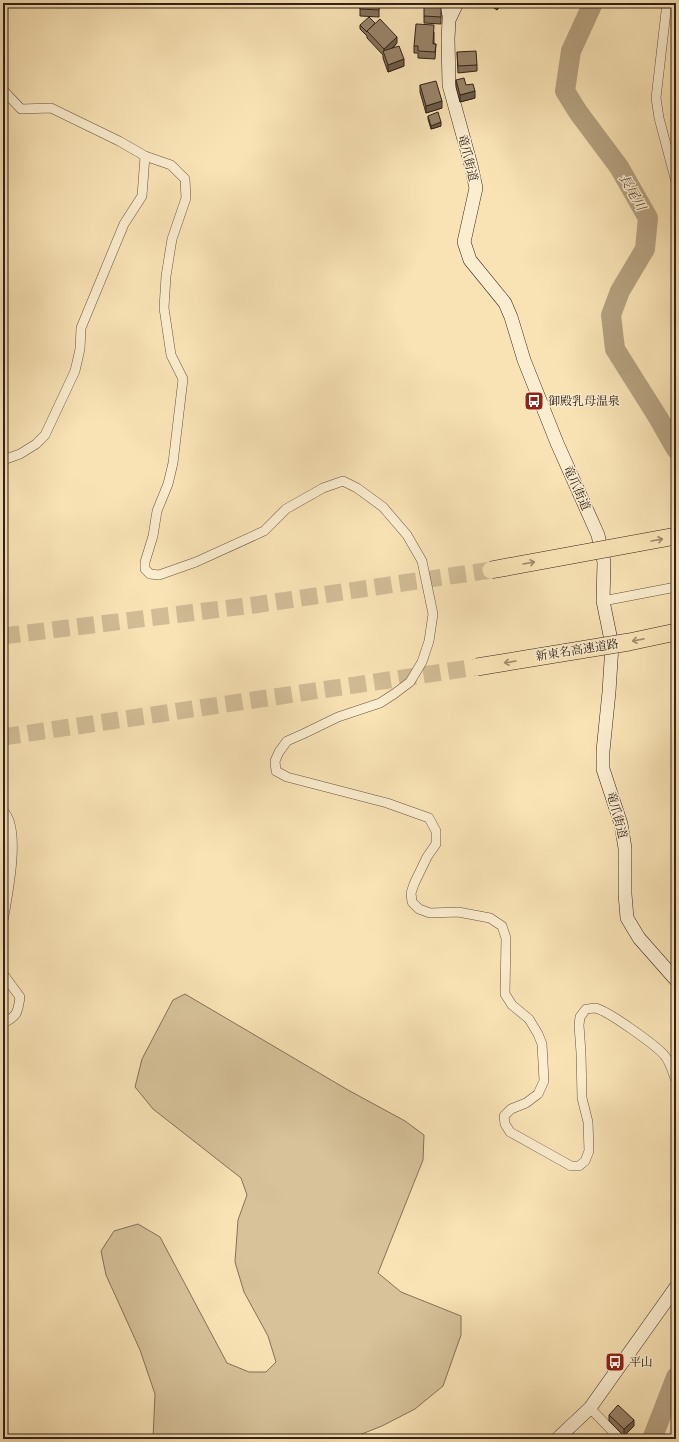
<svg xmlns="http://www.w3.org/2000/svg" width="679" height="1442" font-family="Vollkorn,'Noto Serif JP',serif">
<rect width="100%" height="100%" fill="#f9e3b5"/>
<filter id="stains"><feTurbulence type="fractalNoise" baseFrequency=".005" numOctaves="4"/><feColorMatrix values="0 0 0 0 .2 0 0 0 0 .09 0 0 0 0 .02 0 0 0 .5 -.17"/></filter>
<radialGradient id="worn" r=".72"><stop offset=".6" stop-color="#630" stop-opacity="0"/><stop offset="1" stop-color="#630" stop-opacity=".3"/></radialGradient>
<!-- green -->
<polygon fill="#d7c29a" stroke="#847159" points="185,994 348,1090 405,1121 424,1135 423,1160 378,1273 401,1292 461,1316 461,1335 443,1386 415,1409 382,1426 349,1439 153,1439 155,1394 140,1350 106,1275 101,1251 114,1231 138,1224 160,1237 227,1363 249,1372 266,1372 276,1362 268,1336 244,1292 235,1262 238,1220 247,1195 241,1178 153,1109 135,1087 142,1059 173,1000"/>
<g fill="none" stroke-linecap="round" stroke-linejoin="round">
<!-- river -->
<g stroke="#b5a180" stroke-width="20">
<polyline points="593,3 571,51 565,91 578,112 619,167 648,218 645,249 620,291 611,315 615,349 659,419 676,449"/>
<polyline points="652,1439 676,1377"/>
</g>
<!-- motorway-tunnel -->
<g stroke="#d1bc96" stroke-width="17" stroke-dasharray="17 8" stroke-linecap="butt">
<polyline points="3,636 254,605 491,570"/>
<polyline points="3,737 477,667"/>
</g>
<!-- minor casing -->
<g stroke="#64513f" stroke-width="10">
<g id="minor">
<polyline points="445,3 444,6 449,20"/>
<polyline points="667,3 656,98 659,118 676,182"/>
<path d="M 3,90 L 21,109 L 51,108 L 119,141 L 145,156 L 171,165 L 185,179 L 186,198 L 172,239 L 166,276 L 164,308 L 171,355 L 183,379 L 173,463 L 168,484 L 157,511 L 153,536 L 145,562 L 145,569 L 150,574 L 159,575 L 196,562 L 264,531 L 286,509 L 323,488 L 343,481 L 357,488 L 383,507 L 407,535 L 422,561 L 433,614 L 429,641 L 422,662 L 410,682 L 394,694 L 380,703 L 338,717 L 303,734 L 287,741 L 279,752 L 275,761 L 276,771 L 287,777 L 387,803 L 429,818 L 436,831 L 436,844 L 427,857 L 414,884 L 411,893 L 412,902 L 419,909 L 430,913 L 458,912 L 490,918 L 502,926 L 506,938 L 505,994 L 512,1005 L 529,1019 L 538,1034 L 542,1044 L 544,1081 L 538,1094 L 526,1103 L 511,1109 L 504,1116 L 505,1124 L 510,1132 L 571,1166 L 579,1166 L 585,1161 L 589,1151 L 588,1122 L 582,1098 L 581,1053 L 579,1025 L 580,1017 L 586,1009 C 589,1009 593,1008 595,1008 C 607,1010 657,1046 665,1056 C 670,1062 673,1073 676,1081"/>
<polyline points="676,359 676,361"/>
<polyline points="3,460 20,454 36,444 45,435 75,371 80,349 81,328 124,224 142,196 145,156"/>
<polyline points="603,601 676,587"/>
<path d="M 3,811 C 22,827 7,898 3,921"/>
<path d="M 3,974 L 20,997 C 18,1012 17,1017 3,1023"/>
<polyline points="590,1408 620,1439"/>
</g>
</g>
<!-- secondary casing -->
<g stroke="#322018" stroke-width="14">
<g id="secondary">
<polyline points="457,3 449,20 448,39 449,85 471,165 476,188 464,242 470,260 505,303 511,317 524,360 557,443 598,535 604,562 603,601 612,645 609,692 603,751 603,769 621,824 625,848 625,894 627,918 639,938 676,980"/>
<polyline points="557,1439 590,1408 676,1287"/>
</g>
</g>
<!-- minor -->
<use href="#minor" stroke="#fbedcf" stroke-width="9"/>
<!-- secondary -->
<use href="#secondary" stroke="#fbedcf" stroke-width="13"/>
<!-- motorway-bridge casing -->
<g stroke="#322018" stroke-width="18" stroke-linecap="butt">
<g id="motorway-bridge">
<polyline points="491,570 676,536"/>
<polyline points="477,667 629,642 676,632"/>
</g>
</g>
<!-- motorway-bridge -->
<use href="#motorway-bridge" stroke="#f9e3b5" stroke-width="17"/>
</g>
<!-- wall -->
<g fill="#84725b" stroke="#322018">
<polygon points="360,3 379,3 379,17 360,16"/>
<polygon points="486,3 502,3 497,10"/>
<polygon points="441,11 441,24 424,23 424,16"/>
<polygon points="360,25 397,43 393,48 404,66 388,72 383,58 383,55 367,38 367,36 360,29"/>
<polygon points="434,32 434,44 436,44 435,59 418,58 418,53 414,53 414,46"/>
<polygon points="457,52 477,65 477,71 458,73"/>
<polygon points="456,80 466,85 475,98 460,102 456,87"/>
<polygon points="420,85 442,108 426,113 420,92"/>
<polygon points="428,116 441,126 431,129 428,119"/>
<polygon points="609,1415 634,1426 624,1436 609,1421"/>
</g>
<!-- shaded-wall -->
<g fill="#6b5d4a" stroke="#322018">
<polygon points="497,3 502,3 497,10"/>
<polygon points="397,37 397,43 385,55 384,49"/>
<polygon points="404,59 404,66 388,72 388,65"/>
<polygon points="475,91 475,98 460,102 460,95"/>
<polygon points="442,101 442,108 426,113 426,106"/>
<polygon points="441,122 441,126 431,129 431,126"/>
<polygon points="634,1420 634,1426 624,1436 624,1429"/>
</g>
<!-- building -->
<g fill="#99856a" stroke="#322018">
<polygon points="360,3 379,3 379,10 360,9"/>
<polygon points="424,3 441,4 441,17 424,16"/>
<polygon points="369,17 375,23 367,31 367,32 360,25"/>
<polygon points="380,19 397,37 384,49 367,31"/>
<polygon points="416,24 434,25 433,44 436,44 435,52 418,51 418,46 414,46"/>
<polygon points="399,46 404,59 388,65 383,51"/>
<polygon points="476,51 477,65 458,66 457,52"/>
<polygon points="464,78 466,85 473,84 475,91 460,95 456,80"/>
<polygon points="436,81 442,101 426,106 420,85"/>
<polygon points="438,112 441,122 431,126 428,116"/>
<polygon points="618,1405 634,1420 624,1429 609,1415"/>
</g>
<!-- one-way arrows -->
<defs><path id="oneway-shaft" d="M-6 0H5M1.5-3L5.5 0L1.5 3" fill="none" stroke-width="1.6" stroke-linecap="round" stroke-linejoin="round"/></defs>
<g stroke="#9f8b6e">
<use href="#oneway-shaft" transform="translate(657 540) rotate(-10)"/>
<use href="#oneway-shaft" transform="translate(529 563) rotate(-10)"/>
<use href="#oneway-shaft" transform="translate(638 640) rotate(169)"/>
<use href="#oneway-shaft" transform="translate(510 662) rotate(171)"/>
</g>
<!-- icons -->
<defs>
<g id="bus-square" transform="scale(1)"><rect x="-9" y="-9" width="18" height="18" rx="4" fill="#8f2418" stroke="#fbedcf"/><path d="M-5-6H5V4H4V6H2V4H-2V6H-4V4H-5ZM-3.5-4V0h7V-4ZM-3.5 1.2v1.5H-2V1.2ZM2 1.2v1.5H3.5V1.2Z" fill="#fff"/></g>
</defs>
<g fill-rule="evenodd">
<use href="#bus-square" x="534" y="401"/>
<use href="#bus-square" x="615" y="1362"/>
</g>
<g text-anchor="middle" stroke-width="3" stroke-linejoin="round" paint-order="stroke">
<!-- street labels -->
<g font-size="12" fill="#322018" stroke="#fbedcf">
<text transform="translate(468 158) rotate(76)" y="4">竜爪街道</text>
<text transform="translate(577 488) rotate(66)" y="4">竜爪街道</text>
<text transform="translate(577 650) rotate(-9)" y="4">新東名高速道路</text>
<text transform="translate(617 815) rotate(75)" y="4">竜爪街道</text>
</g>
<!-- poi labels -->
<g font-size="12" fill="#322018" stroke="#fbedcf" text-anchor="start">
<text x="548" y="405">御殿乳母温泉</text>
<text x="629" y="1366">平山</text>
</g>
<!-- water labels -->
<g font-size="13" font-style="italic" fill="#604d3c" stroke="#fbedcf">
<text transform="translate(633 192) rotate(60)" y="5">長尾川</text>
</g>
</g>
<!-- margin -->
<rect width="679" height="1442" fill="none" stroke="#f9e3b5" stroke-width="16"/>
<rect x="4" y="4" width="671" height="1434" fill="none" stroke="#322018" stroke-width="2"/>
<rect x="8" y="8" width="663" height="1426" fill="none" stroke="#322018"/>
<rect width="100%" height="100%" filter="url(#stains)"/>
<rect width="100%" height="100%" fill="url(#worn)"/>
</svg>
